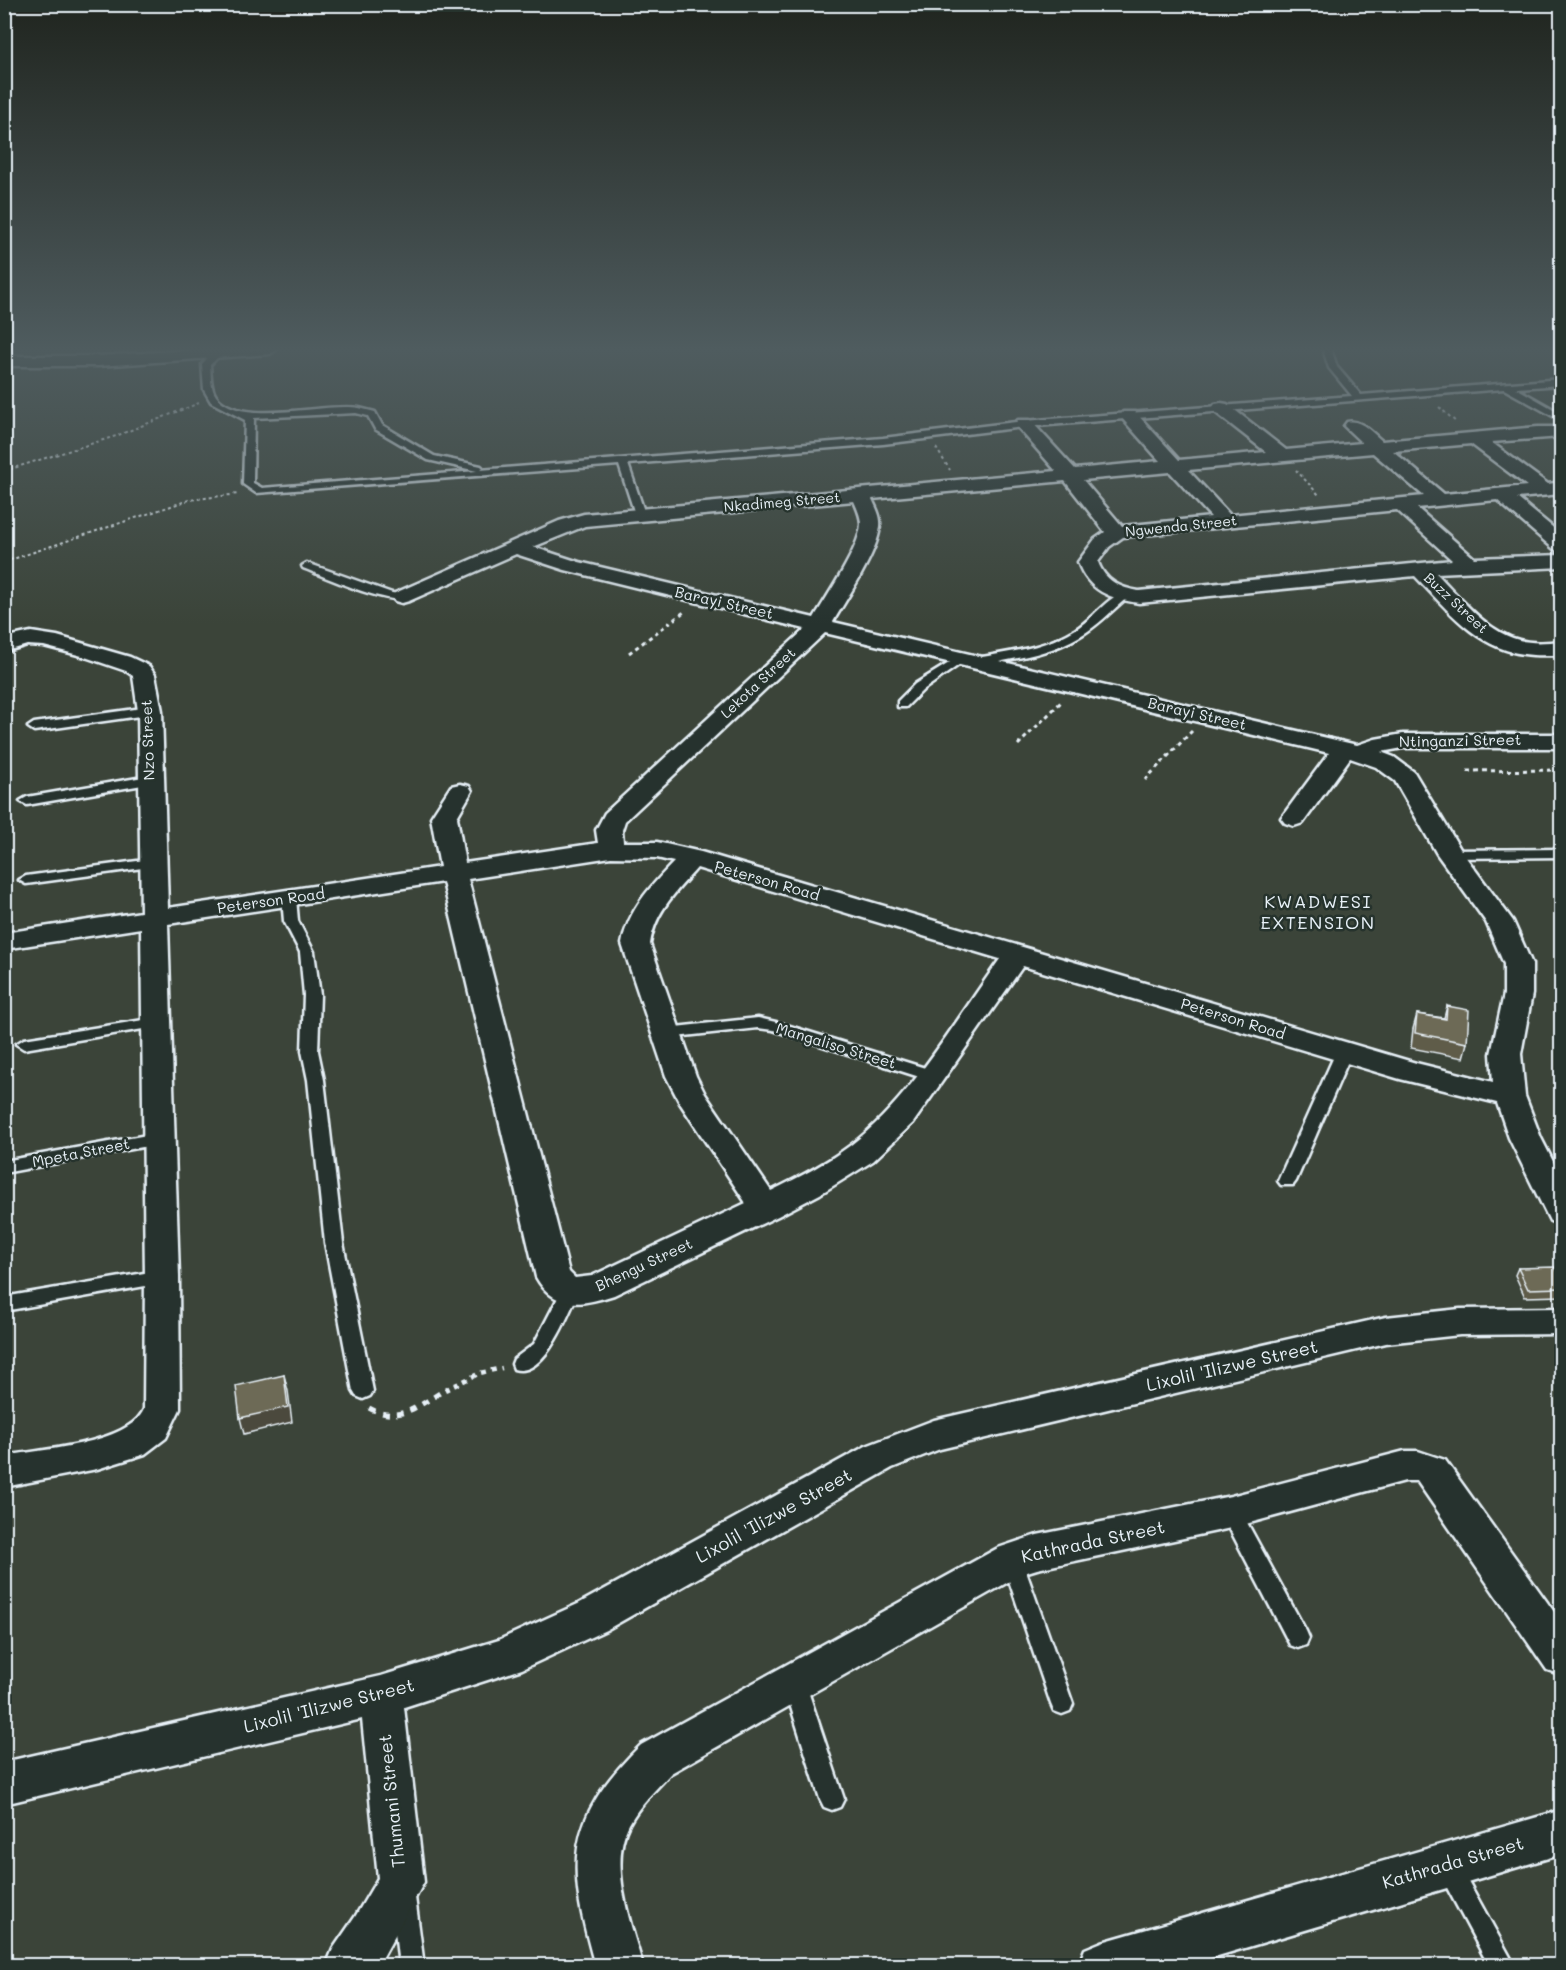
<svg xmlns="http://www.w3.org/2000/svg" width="1566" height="1970" font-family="Mali,sans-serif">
<rect width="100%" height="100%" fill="#3b4439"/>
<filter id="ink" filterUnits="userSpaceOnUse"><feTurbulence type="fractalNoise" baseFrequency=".0167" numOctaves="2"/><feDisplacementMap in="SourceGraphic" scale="12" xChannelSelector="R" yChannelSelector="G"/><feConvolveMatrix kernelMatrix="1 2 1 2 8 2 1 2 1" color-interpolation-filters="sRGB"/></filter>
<g filter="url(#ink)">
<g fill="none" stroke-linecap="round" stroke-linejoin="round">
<!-- service casing -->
<g stroke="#e8f1f8" stroke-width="5">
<g id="service">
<path d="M 1323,349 L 1331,349 L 1337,367 L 1361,395 L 1562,379 L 1562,385 L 1516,388 L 1562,414 L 1562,421 L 1504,389 L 1024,427 L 883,444 L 628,464 L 645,514 L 640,517 L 635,514 L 619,465 L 256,493 L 243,484 L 245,420 L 211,402 L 204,390 L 202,364 L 214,351 L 220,351 L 220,355 L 210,365 C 211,374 210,388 216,396 C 240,428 324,402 359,408 L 375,412 L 382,425 L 434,456 L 481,466 L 483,468 L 480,470 L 883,438 L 1024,421 L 1352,396 L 1329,368 ZM 356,413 L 368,416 L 375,429 L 428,460 L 477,471 L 262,488 L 253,483 L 254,418 Z"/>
<path d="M 307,563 L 392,593 L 406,595 L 408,597 C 394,608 321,575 303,568 L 302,566 Z"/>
<path d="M 1124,592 L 1130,595 L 1128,597 C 1112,610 1098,626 1080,636 C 1049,655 1011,659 976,666 L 970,662 L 976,658 C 1010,652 1046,648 1076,629 C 1091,620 1108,597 1124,592 Z"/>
<polygon points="962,655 966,656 966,660 923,690 906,707 898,707 898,701 915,684"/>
<polygon points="150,707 156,711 154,714 34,731 28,727 34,723"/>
<polygon points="149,776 154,777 155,780 154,783 27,805 20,801 27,797"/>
<polygon points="1562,849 1562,857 1450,858 1443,854 1450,850"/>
<polygon points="152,859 159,863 157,866 26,884 19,880 26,876"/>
<polygon points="289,894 296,898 298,921 314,952 320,995 318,1051 324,1080 343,1243 373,1391 370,1396 363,1399 356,1396 353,1391 325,1243 308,1080 302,1051 304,995 300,952 284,921 282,898"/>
<polygon points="156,1018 161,1020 164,1023 161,1026 24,1049 16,1044 24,1039"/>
<polygon points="758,1018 780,1023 938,1072 940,1076 938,1080 932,1081 773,1030 758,1028 666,1038 658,1033 666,1028"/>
<polygon points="1344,1047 1352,1052 1296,1181 1293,1185 1281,1185 1278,1181 1336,1052"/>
<polygon points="158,1133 164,1135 166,1139 164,1143 4,1173 4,1161"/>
<polygon points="162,1270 168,1272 171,1277 168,1282 4,1311 4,1297"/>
<path d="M 570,1284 L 576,1286 L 579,1291 C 569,1312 545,1379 514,1369 L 512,1364 L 514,1359 L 534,1344 L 564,1286 Z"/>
<polygon points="1231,1503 1238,1506 1306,1631 1309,1638 1306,1645 1298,1648 1290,1645 1221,1512 1224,1506"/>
<polygon points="1012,1551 1019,1554 1022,1560 1073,1704 1070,1711 1062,1714 1054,1711 1051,1704 1002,1560 1005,1554"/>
<polygon points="794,1672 802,1675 805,1682 844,1799 840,1807 832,1810 824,1807 820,1799 783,1682 786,1675"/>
<polygon points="1449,1857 1457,1861 1515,1966 1489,1966 1437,1869 1441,1861"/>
<polygon points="403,1885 412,1888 415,1897 424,1966 399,1966 391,1897 394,1888"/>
</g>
</g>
<!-- minor casing -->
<g stroke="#e8f1f8" stroke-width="5">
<g id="minor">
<polygon points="205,349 278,349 270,354 98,366 4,366 4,356 98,356"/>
<path d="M 1221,403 L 1227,404 L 1286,450 L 1362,443 L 1344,426 L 1347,422 C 1361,419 1371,432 1382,441 L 1538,427 L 1562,427 L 1562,437 L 1491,442 L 1548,484 L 1562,482 L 1562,494 L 1517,498 L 1562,535 L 1562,552 L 1555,550 L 1497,500 L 1417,508 L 1474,558 L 1562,555 L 1562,567 L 1436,573 C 1460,597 1485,631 1519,640 C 1533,644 1548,642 1562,641 L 1562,655 C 1549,655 1536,656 1524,654 C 1476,648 1446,608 1415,576 L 1139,603 C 1111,599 1088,591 1078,562 L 1095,539 L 1105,532 L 1065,481 L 872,499 C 876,508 881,516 880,526 C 878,552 847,598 833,622 L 1357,745 L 1375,739 L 1403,734 L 1562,734 L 1562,748 L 1403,748 L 1381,752 L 1394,757 L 1414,772 L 1462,852 L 1513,921 L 1532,964 L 1532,994 L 1521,1054 L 1525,1096 L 1541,1138 L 1562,1179 L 1562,1225 L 1550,1221 L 1546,1213 L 1509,1138 L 1497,1103 L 1400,1079 L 1023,966 L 913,1123 L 873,1161 L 820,1194 L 778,1216 L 614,1295 C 583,1305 555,1311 536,1277 L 443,882 L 168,924 L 179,1277 L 180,1409 L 166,1438 L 145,1454 L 97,1469 L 4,1487 L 4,1456 C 38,1450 130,1444 144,1409 L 145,1277 L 141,928 L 4,949 L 4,933 L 141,912 L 138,711 L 133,676 L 126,671 L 82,656 L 44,646 L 27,645 L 4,652 L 4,638 L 31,632 L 57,636 L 130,657 L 149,666 L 155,675 L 162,711 L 168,908 L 440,867 L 431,817 L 451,786 L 460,784 L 469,786 L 472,791 L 457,817 L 465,863 L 598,843 L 596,830 L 605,813 L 805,629 L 565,570 L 516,554 L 409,601 L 402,603 L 395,601 L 392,597 L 395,593 L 559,521 L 584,514 L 1056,471 L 1015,424 L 1018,420 L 1030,420 L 1075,469 L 1160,461 L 1120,416 L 1123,412 L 1135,412 L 1179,460 L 1266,452 L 1215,412 L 1212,408 L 1215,404 ZM 1471,444 L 1527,486 L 1444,494 L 1393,451 ZM 1373,453 L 1424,496 L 1230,515 L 1188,470 ZM 1170,472 L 1211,517 L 1122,526 L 1083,480 ZM 854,501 C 857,508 861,516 861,524 C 860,548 827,596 814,618 L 579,562 L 533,547 L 585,526 ZM 1397,510 L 1452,560 L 1139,591 C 1120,588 1105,581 1098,562 L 1109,547 L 1123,537 ZM 825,633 L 1329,753 L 1281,818 L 1285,823 L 1294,826 L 1303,823 L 1350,758 L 1376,767 L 1395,781 L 1437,854 L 1486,922 L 1504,964 L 1504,994 L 1491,1054 L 1493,1082 L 1416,1063 L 701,852 L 657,842 L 623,842 L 622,830 L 625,821 ZM 611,857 L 657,858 L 674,862 C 651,886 628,910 622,944 L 666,1076 L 680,1103 L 746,1203 L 592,1276 L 575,1278 L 569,1272 L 468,879 ZM 697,868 L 1000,959 C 956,1020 910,1100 851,1145 C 827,1163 798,1178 771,1191 L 705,1094 L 696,1076 L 650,944 C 655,911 676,892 697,868 Z"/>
<polygon points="1562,1308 1562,1334 1460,1335 1386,1343 940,1449 892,1468 606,1630 522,1669 404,1707 424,1882 378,1966 326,1966 333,1949 355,1917 378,1878 362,1719 4,1804 4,1762 381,1676 499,1640 578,1604 866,1446 934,1420 1386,1317 1460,1309"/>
<path d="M 1405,1451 L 1418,1451 L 1445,1460 L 1562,1623 L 1562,1675 L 1547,1670 L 1417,1481 L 1405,1481 L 1231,1528 L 1037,1569 L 1024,1573 L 671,1773 C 656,1789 640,1804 629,1824 C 608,1864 631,1925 643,1966 L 595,1966 C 567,1866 563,1821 641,1745 L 998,1548 L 1037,1535 L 1231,1496 Z"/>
<polygon points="1562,1810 1562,1854 1184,1966 1078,1966 1085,1949 1102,1942"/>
</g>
</g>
<!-- path-far3 -->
<g stroke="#e8f1f8" stroke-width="2" stroke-dasharray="3 3" stroke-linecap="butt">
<polyline points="1439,407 1456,422"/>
<polyline points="936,448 950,470"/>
<polyline points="1296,470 1320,496"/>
<polyline points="4,471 116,436 199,403"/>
<polyline points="4,562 189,500 238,494"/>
</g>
<!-- path-far2 -->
<g stroke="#e8f1f8" stroke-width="3" stroke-dasharray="4 4" stroke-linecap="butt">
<polyline points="629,653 684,612"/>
<polyline points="1018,745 1062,701"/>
<polyline points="1467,771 1562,770"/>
<polyline points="1145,780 1192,731"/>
</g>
<!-- path-far1 -->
<polyline stroke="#e8f1f8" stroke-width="4.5" stroke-dasharray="5 5" stroke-linecap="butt" points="445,1390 480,1373 502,1368"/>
<!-- path -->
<path stroke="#e8f1f8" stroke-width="5" stroke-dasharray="7 7" stroke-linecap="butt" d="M 369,1408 C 400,1425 420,1404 448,1388"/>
<!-- service -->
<use href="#service" fill="#26332d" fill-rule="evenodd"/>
<!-- minor -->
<use href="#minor" fill="#26332d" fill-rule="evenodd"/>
</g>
<!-- wall -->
<g fill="#5e5b4a" stroke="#e8f1f8" stroke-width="1.5">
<polygon points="1447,1006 1467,1043 1463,1058 1411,1048 1413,1029 1417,1014 1444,1018"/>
<polygon points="1518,1268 1562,1281 1562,1296 1525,1297 1515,1275"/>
</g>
<!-- shaded-wall -->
<polygon fill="#4c4a3c" stroke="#e8f1f8" stroke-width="1.5" points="284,1375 288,1391 292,1422 244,1434 240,1418"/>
<!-- building -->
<g fill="#6d6a56" stroke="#e8f1f8" stroke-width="1.5">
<polygon points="1447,1006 1469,1010 1467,1043 1415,1033 1417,1014 1446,1019"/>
<polygon points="1555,1267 1562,1281 1562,1288 1528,1289 1518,1268"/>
<polygon points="284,1375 288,1407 240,1418 236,1386"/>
</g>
</g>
<!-- sky -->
<linearGradient id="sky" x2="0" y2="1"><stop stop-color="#20251f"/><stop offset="0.56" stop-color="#4f5c5f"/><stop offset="1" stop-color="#4f5c5f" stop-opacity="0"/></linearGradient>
<rect width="1566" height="624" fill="url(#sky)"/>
<g text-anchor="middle" stroke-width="5" stroke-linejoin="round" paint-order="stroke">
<!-- far-street labels -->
<g font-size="14" fill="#e8f1f8" stroke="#26332d">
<text transform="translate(782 502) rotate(-5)" y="5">Nkadimeg Street</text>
<text transform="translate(1181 526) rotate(-6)" y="5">Ngwenda Street</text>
<text transform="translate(1456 603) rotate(43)" y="5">Buzz Street</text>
<text transform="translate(758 683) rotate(-43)" y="5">Lekota Street</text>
</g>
<!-- street labels -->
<g font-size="15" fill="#e8f1f8" stroke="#26332d">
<text transform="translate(724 603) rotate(13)" y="5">Barayi Street</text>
<text transform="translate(1197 714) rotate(13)" y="5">Barayi Street</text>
<text transform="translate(148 740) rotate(-92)" y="5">Nzo Street</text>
<text transform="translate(1460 741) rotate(-1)" y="5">Ntinganzi Street</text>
<text transform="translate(767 881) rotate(16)" y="5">Peterson Road</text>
<text transform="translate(271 901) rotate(-8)" y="5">Peterson Road</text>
<text transform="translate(1233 1019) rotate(17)" y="5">Peterson Road</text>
<text transform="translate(836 1046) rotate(17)" y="5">Mangaliso Street</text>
<text transform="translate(81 1153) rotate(-11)" y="5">Mpeta Street</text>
<text transform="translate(644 1265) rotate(-25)" y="5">Bhengu Street</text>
</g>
<!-- quarter labels -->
<g font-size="18" letter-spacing="1.5" fill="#e8f1f8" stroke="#26332d">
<text x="1318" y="908">KWADWESI<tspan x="1318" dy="21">EXTENSION</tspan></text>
</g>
<!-- near-street labels -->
<g font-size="18" fill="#e8f1f8" stroke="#26332d">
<text transform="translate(1232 1366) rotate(-13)" y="6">Lixolil 'Ilizwe Street</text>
<text transform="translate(774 1516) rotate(-29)" y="6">Lixolil 'Ilizwe Street</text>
<text transform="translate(1093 1542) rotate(-12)" y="6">Kathrada Street</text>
<text transform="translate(329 1706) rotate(-14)" y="6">Lixolil 'Ilizwe Street</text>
<text transform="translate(392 1801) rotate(-96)" y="6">Thumani Street</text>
<text transform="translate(1453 1863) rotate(-16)" y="6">Kathrada Street</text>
</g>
</g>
<!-- margin -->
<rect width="1566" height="1970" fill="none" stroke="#26332d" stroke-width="24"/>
<rect x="12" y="12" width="1542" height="1946" fill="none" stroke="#e8f1f8" stroke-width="2" filter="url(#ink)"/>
</svg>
